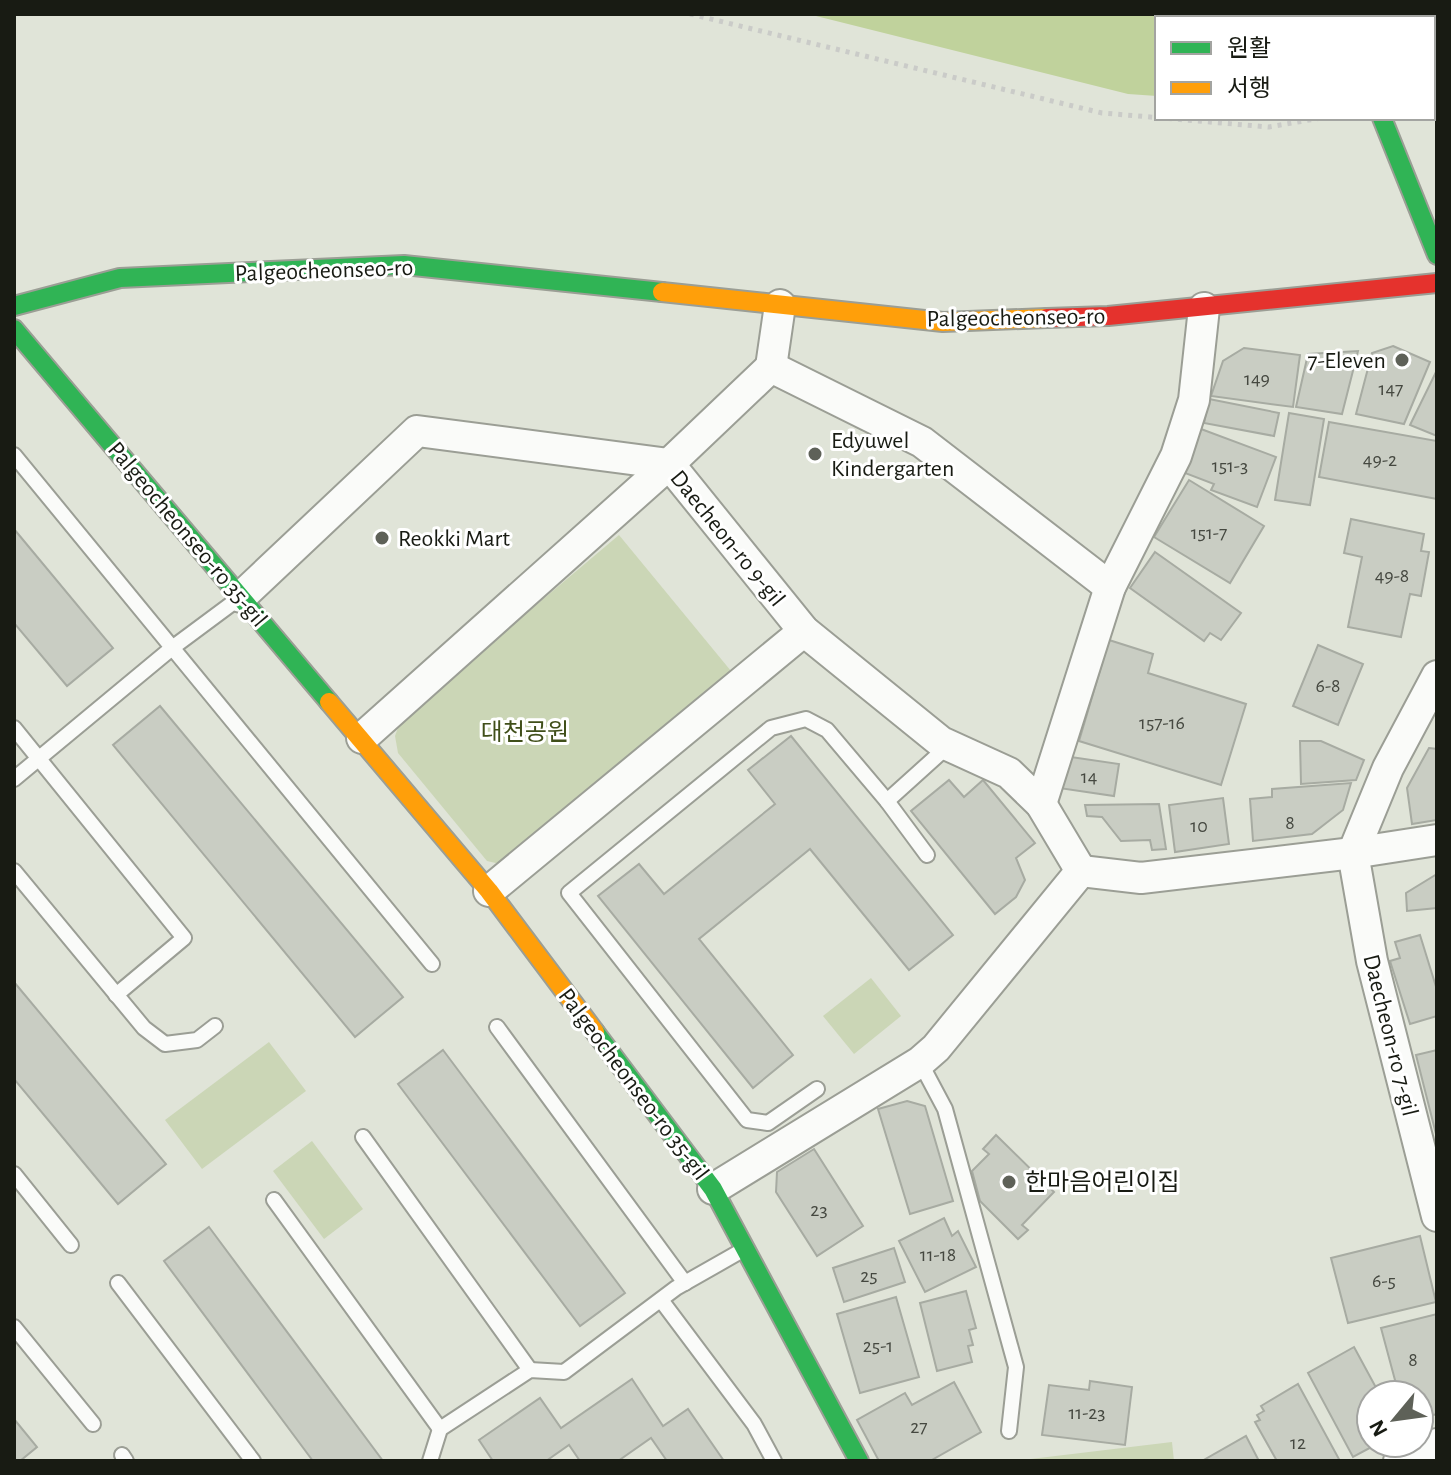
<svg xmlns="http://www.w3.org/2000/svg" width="1451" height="1475" font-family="'Alegreya Sans','Noto Sans KR',sans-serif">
<rect width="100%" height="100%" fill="#e0e4d8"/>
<!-- green -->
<g fill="#cbd6b6">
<polygon points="619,535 731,671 516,859 500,864 487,861 398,753 395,736 401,719"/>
<polygon points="871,978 901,1016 854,1054 823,1016"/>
<polygon points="269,1042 306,1091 202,1169 165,1120"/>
<polygon points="312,1141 363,1209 324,1239 273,1171"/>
<polygon points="1172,1442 1174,1461 1013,1461"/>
</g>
<!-- water -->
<polygon fill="#c0d29c" points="808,14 1437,14 1437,63 1433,64 1433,18 1157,18 1157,96 1128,94"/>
<!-- building -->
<g fill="#c9cdc3" stroke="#a7aba2" stroke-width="2">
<polygon points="1393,346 1430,362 1404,424 1356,414 1372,353"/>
<polygon points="1244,348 1300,355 1293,407 1211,396 1223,361"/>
<polygon points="1358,351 1342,414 1296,407 1308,354"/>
<polygon points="1437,370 1437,436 1410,425"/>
<polygon points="1209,399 1279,413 1274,436 1204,423"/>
<polygon points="1289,413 1324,419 1310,505 1275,500"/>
<polygon points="1329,422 1437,441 1437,499 1319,477"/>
<polygon points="1201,429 1276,457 1257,507 1211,490 1214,484 1185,473"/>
<polygon points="1189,480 1264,526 1230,583 1154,537"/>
<polygon points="1351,519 1424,534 1421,551 1429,552 1421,596 1410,594 1401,637 1348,627 1362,557 1344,553"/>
<polygon points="14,529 113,648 67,686 14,623"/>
<polygon points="1155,552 1241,613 1221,640 1210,633 1204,641 1130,588"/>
<polygon points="1109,640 1153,654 1148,673 1246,704 1221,785 1079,741"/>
<polygon points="1318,645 1363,664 1338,725 1293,706"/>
<polygon points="160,706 403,997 355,1037 113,745"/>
<polygon points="791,736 953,935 909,970 810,849 699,939 793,1055 753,1088 598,896 639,864 664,894 775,804 748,770"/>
<polygon points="1300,741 1321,741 1364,760 1356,780 1301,784"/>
<polygon points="1429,748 1437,749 1437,820 1412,824 1407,788"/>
<polygon points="1064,756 1119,764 1114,796 1059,788"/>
<polygon points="949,780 964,797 983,780 1035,843 1016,858 1025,880 1016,897 995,914 911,811"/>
<polygon points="1351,783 1343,810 1312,834 1253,841 1250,799 1272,797 1272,789"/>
<polygon points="1223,798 1229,844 1175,852 1169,805"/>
<polygon points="1159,804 1166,849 1152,850 1150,840 1121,841 1102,817 1087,816 1085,805"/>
<polygon points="1437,874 1437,908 1407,911 1406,893"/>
<polygon points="1420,935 1437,990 1437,1016 1410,1024 1390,961 1400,958 1395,942"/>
<polygon points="14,982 166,1164 118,1204 14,1079"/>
<polygon points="443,1050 625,1293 580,1326 398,1084"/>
<polygon points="1437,1050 1437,1138 1416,1055"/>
<polygon points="907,1101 925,1106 953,1201 910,1214 878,1109"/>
<polygon points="996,1135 1054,1192 1022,1225 1028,1230 1018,1239 980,1201 972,1171 989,1154 983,1149"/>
<polygon points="814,1149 863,1226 817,1256 776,1192 777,1172"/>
<polygon points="944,1218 952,1236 958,1231 976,1267 925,1292 899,1241"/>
<polygon points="209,1227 383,1461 313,1461 164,1261"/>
<polygon points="1420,1236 1436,1302 1348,1323 1331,1258"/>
<polygon points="894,1248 905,1282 844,1302 833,1268"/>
<polygon points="966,1291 976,1328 969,1330 973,1345 968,1346 972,1362 937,1371 920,1303"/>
<polygon points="896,1297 919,1377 860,1393 837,1314"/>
<polygon points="1437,1314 1437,1414 1419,1419 1419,1395 1399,1395 1381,1328"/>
<polygon points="1354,1347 1380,1395 1371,1395 1371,1443 1379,1443 1353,1457 1308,1373"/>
<polygon points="632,1379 663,1426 688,1409 724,1461 667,1461 651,1438 618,1461 580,1461 569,1445 546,1461 493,1461 479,1440 540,1398 561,1428"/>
<polygon points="1090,1381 1132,1387 1125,1445 1042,1435 1049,1385 1089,1390"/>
<polygon points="954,1382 981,1432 930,1461 879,1461 857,1420 905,1393 912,1405"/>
<polygon points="1298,1384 1340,1461 1277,1461 1255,1422 1260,1420 1257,1415 1264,1411 1261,1406"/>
<polygon points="14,1419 37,1447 20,1461 14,1461"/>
<polygon points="1246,1436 1259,1461 1202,1461"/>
</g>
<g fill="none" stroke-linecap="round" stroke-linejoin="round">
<!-- lane casing -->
<g stroke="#9b9e95" stroke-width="18">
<g id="lane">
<polyline points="14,455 432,964"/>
<polyline points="14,728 184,938 116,995"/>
<polyline points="14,779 172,648 238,599"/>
<polyline points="887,801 948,746"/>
<polyline points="14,871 144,1028 165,1044 197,1040 215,1026"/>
<polyline points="497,1027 685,1283"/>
<polyline points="920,1062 945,1109 1016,1367 1009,1431"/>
<polyline points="817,1089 768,1123 747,1120 569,893 771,728 806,719 827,730 887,801 927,855"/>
<polyline points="363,1137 530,1370"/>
<polyline points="14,1174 71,1245"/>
<polyline points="274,1200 440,1429"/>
<polyline points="118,1283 253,1461"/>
<polyline points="661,1300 754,1424 774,1461"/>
<polyline points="14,1327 93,1424"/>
<polyline points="122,1455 126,1461"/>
<polyline points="430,1461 440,1429 530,1370 564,1372 676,1288 741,1251"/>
</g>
</g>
<!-- street casing -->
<g stroke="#9b9e95" stroke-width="34">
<g id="street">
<polyline points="771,367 922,442 1110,587"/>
<polyline points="771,367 780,305"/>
<polyline points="241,597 417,431 669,464 804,631 941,742 1009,773 1041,804 1081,871"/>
<polyline points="1437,676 1388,768 1353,853 1372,961 1437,1216"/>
<polyline points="362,738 669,464 771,367"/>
<polyline points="1041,804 1110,587 1176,456 1194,400 1204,308"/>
<polyline points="1081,871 1141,878 1353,853 1437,840"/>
<polyline points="489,891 804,631"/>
<polyline points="713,1189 920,1062 936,1048 1081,871"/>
<polyline points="1399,1461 1437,1444"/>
</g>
</g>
<!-- fast casing -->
<g stroke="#9b9e95" stroke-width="22">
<g id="fast">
<polyline points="1344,14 1346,18"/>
<polyline points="1382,118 1437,255"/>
<polyline points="14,306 120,278 404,265 662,292"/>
<polyline points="14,329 329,702"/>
<polyline points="595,1032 713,1189 859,1461"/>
</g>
</g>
<!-- slow casing -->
<g stroke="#9b9e95" stroke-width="22">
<g id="slow">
<polyline points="662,292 943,322 1047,318"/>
<polyline points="329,702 489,891 595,1032"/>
</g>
</g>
<!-- jam casing -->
<g stroke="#9b9e95" stroke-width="22">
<polyline id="jam" points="1047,318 1108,316 1437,283"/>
</g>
<!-- path -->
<g stroke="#cacbc8" stroke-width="5" stroke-dasharray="4 6" stroke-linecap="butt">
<polyline points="690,14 1102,113 1269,127 1321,118"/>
<polyline points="1433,97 1437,97"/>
</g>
<!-- lane -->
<use href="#lane" stroke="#fafbf9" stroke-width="14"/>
<!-- street -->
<use href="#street" stroke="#fafbf9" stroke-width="30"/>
<!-- fast -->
<use href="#fast" stroke="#30b455" stroke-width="18"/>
<!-- slow -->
<use href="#slow" stroke="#ff9f0a" stroke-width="18"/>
<!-- jam -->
<use href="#jam" stroke="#e5322d" stroke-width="18"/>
</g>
<!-- markers -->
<g fill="#5e6158" stroke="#fff" stroke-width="3">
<circle cx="1402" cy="360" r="8"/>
<circle cx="815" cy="454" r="8"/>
<circle cx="382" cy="538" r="8"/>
<circle cx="1009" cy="1182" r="8"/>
</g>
<g text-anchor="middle" stroke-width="6" stroke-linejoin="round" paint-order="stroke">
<!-- number labels -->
<g font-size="20" fill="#454840">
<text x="1257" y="385">149</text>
<text x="1391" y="395">147</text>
<text x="1380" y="466">49-2</text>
<text x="1230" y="472">151-3</text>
<text x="1209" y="539">151-7</text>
<text x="1392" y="582">49-8</text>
<text x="1328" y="692">6-8</text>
<text x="1162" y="729">157-16</text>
<text x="1089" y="783">14</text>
<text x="1290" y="829">8</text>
<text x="1199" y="832">10</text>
<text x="819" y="1216">23</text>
<text x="938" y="1261">11-18</text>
<text x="869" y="1282">25</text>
<text x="1384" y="1287">6-5</text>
<text x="878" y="1352">25-1</text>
<text x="1413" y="1366">8</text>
<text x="1087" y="1419">11-23</text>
<text x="919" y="1433">27</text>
<text x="1298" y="1449">12</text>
</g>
<!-- street labels -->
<g font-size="24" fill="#181b13" stroke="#fff">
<text transform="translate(324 270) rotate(-2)" y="8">Palgeocheonseo-ro</text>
<text transform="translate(1016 317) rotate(-1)" y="8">Palgeocheonseo-ro</text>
<text transform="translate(188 534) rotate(50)" y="8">Palgeocheonseo-ro 35-gil</text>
<text transform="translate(728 538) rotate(51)" y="8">Daecheon-ro 9-gil</text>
<text transform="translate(1391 1035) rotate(76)" y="8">Daecheon-ro 7-gil</text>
<text transform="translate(634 1084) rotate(53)" y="8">Palgeocheonseo-ro 35-gil</text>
</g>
<!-- poi labels -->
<g font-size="24" fill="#181b13" stroke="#fff" text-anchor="start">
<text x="1386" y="368" text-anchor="end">7-Eleven</text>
<text x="831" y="448">Edyuwel<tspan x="831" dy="28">Kindergarten</tspan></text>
<text x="398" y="546">Reokki Mart</text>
<text x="1025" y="1190">한마음어린이집</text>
</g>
<!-- park labels -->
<g font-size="24" fill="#404f1a" stroke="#fff">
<text x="525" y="740">대천공원</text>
</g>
</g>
<!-- border -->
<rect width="1451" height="1475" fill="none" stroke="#181b13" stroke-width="32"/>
<!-- legend -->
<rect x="1155" y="16" width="280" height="104" fill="#ffffff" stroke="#a3a4a1" stroke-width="2"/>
<rect x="1171" y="42" width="40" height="12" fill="#30b455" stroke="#a3a4a1" stroke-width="2"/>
<text x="1227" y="56" font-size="24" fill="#181b13">원활</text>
<rect x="1171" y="82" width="40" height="12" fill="#ff9f0a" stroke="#a3a4a1" stroke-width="2"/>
<text x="1227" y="96" font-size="24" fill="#181b13">서행</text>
<!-- north arrow -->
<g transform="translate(1395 1419) rotate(241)"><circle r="38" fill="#ffffff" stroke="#a3a4a1" stroke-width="2"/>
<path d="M0-6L14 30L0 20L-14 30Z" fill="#5e6158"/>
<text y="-12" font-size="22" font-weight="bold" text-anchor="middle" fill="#181b13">N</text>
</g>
</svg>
